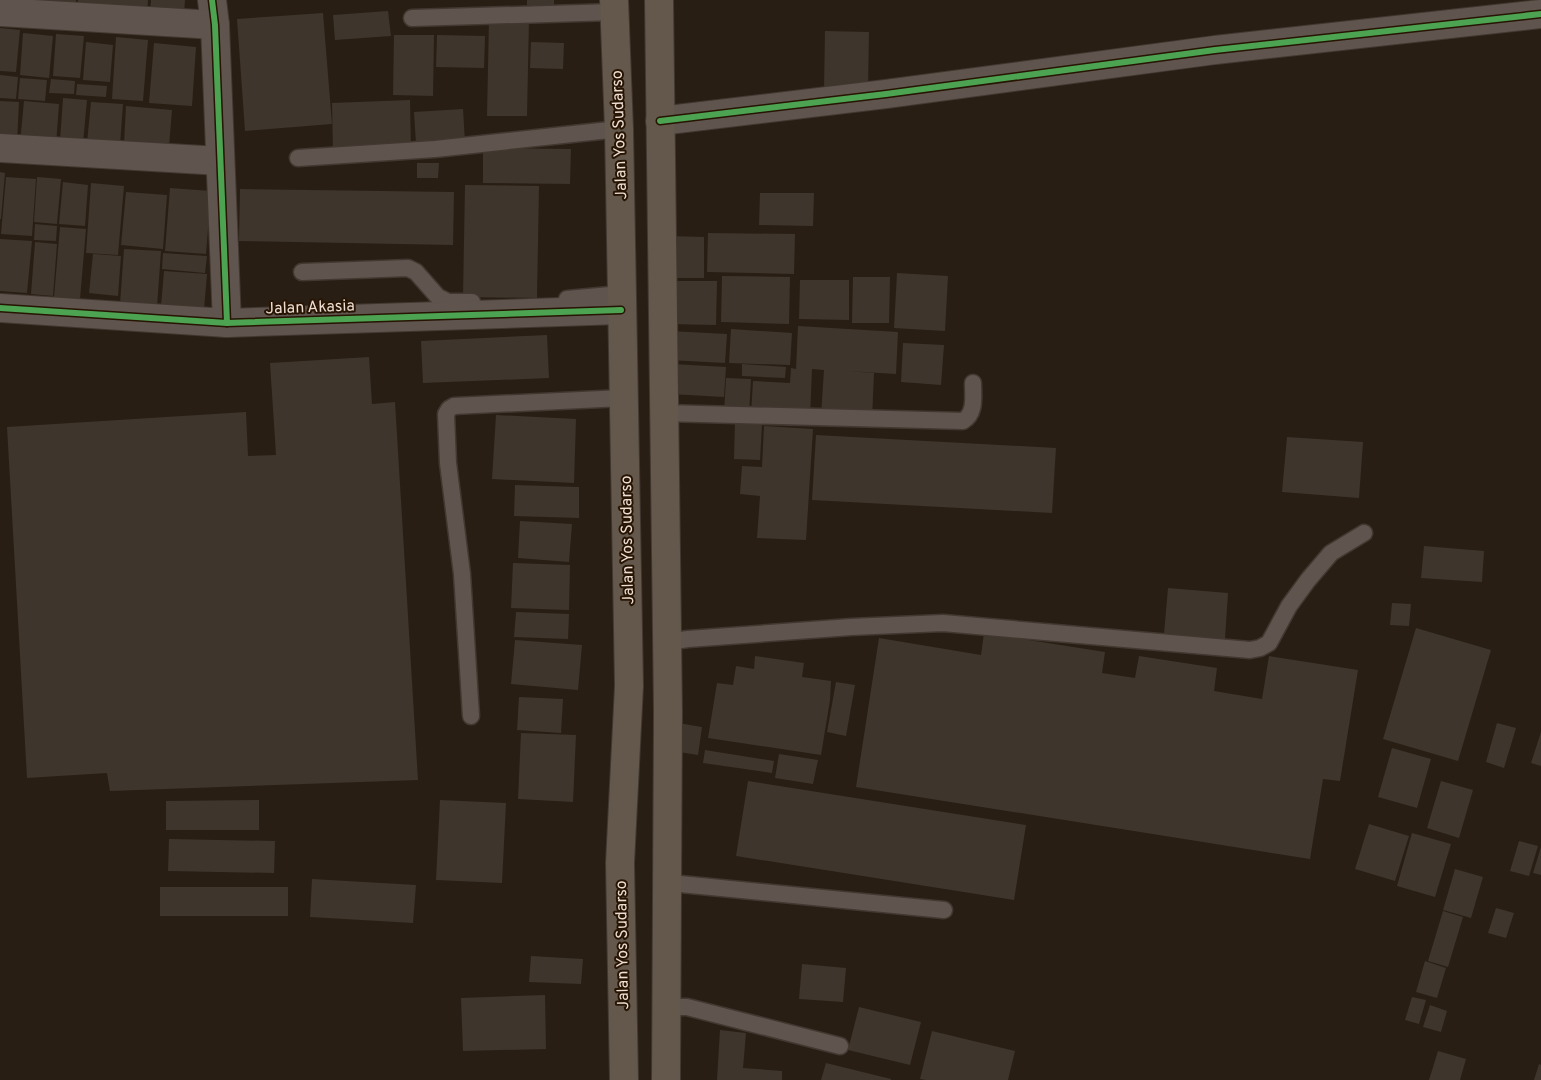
<svg xmlns="http://www.w3.org/2000/svg" width="1541" height="1080" font-family="Overpass,sans-serif">
<rect width="100%" height="100%" fill="#291e14"/>
<!-- building -->
<g fill="#3e352c">
<polygon points="49,0 76,0 75,12 48,10"/>
<polygon points="78,0 148,0 147,15 77,12"/>
<polygon points="151,0 185,0 184,14 150,11"/>
<rect x="527" y="0" width="27" height="5"/>
<polygon points="388,11 391,36 335,40 333,15"/>
<polygon points="323,13 332,124 245,131 237,19"/>
<polygon points="489,19 529,19 527,116 487,116"/>
<polygon points="0,28 20,30 16,72 0,71"/>
<polygon points="825,31 869,32 868,90 824,89"/>
<polygon points="23,33 53,36 49,78 20,75"/>
<polygon points="56,34 84,36 80,78 53,76"/>
<polygon points="394,35 434,35 433,96 393,95"/>
<polygon points="437,35 485,36 484,68 436,67"/>
<polygon points="116,37 148,40 143,101 112,99"/>
<polygon points="86,42 113,45 110,82 83,80"/>
<polygon points="531,42 564,43 563,69 530,68"/>
<polygon points="154,43 196,47 192,106 149,103"/>
<polygon points="0,75 18,77 16,99 0,98"/>
<polygon points="20,78 47,80 45,101 18,99"/>
<polygon points="51,79 75,81 74,94 49,93"/>
<polygon points="77,84 107,86 106,97 76,95"/>
<polygon points="63,98 87,100 83,143 60,141"/>
<polygon points="410,100 411,150 333,152 332,103"/>
<polygon points="0,101 19,102 17,142 0,141"/>
<polygon points="24,101 59,104 56,145 20,143"/>
<polygon points="91,102 123,104 120,145 87,143"/>
<polygon points="126,106 172,110 169,147 124,144"/>
<polygon points="463,109 465,142 416,144 414,112"/>
<polygon points="483,148 571,149 570,184 483,183"/>
<polygon points="417,163 439,163 438,178 417,178"/>
<polygon points="0,172 5,173 1,219 0,219"/>
<polygon points="6,177 36,179 32,236 1,234"/>
<polygon points="37,177 61,179 57,224 34,222"/>
<polygon points="63,182 88,185 85,226 59,224"/>
<polygon points="91,183 124,186 118,255 86,253"/>
<polygon points="465,185 539,186 537,298 463,297"/>
<polygon points="170,188 211,191 206,254 165,251"/>
<polygon points="240,189 454,192 453,245 239,241"/>
<polygon points="126,192 167,195 163,249 121,245"/>
<polygon points="760,193 814,193 813,226 759,225"/>
<polygon points="35,224 57,226 56,241 34,240"/>
<polygon points="60,227 86,229 80,299 54,297"/>
<polygon points="708,233 795,234 794,274 707,272"/>
<polygon points="669,236 704,237 704,278 669,278"/>
<polygon points="0,239 32,241 27,293 0,291"/>
<polygon points="35,242 57,244 53,296 31,294"/>
<polygon points="124,249 161,251 157,307 120,304"/>
<polygon points="163,253 207,256 205,273 162,269"/>
<polygon points="93,254 121,256 118,296 89,293"/>
<polygon points="164,271 207,274 204,309 161,306"/>
<polygon points="897,273 948,276 945,331 894,328"/>
<polygon points="722,276 790,277 789,324 721,322"/>
<polygon points="853,277 890,277 889,323 852,323"/>
<polygon points="800,280 849,280 849,320 799,319"/>
<polygon points="667,281 717,281 716,325 666,324"/>
<polygon points="798,326 898,332 896,374 848,371 874,373 872,419 821,416 824,370 812,369 810,417 751,414 753,381 790,383 791,368 796,369"/>
<polygon points="731,329 792,333 790,365 729,363"/>
<polygon points="669,331 727,334 725,363 668,360"/>
<polygon points="547,335 549,378 423,383 421,341"/>
<polygon points="903,343 944,345 941,385 901,382"/>
<polygon points="369,357 372,404 395,402 418,780 110,791 107,773 27,778 7,427 246,412 248,456 276,455 270,363"/>
<polygon points="672,364 726,367 724,397 670,394"/>
<polygon points="742,364 786,367 785,378 742,376"/>
<polygon points="726,378 751,379 749,414 724,413"/>
<polygon points="496,415 576,419 574,483 492,479"/>
<polygon points="735,422 762,424 760,460 734,459"/>
<polygon points="764,426 813,429 806,540 757,538 760,496 740,494 742,466 762,467"/>
<polygon points="816,435 1056,448 1052,513 812,500"/>
<polygon points="1287,437 1363,442 1359,498 1282,492"/>
<polygon points="515,485 579,487 579,518 514,516"/>
<polygon points="520,521 572,524 569,562 518,558"/>
<polygon points="1424,546 1484,551 1482,582 1421,578"/>
<polygon points="513,563 570,565 569,610 511,608"/>
<polygon points="1168,588 1228,593 1225,639 1164,634"/>
<polygon points="1392,603 1411,604 1409,626 1390,625"/>
<polygon points="516,612 569,614 568,639 514,637"/>
<polygon points="1416,628 1491,650 1458,761 1383,739"/>
<polygon points="984,633 1105,652 1102,673 1135,678 1139,656 1217,668 1214,691 1262,699 1269,656 1358,670 1340,781 1323,779 1310,859 856,787 879,638 981,655"/>
<polygon points="515,640 582,645 578,690 511,684"/>
<polygon points="755,656 804,663 802,677 831,681 830,700 821,755 708,738 717,683 733,685 736,666 754,669"/>
<polygon points="836,682 855,685 846,736 827,732"/>
<polygon points="519,697 563,699 561,733 517,730"/>
<polygon points="678,723 702,727 698,755 673,751"/>
<polygon points="1497,723 1516,728 1504,768 1486,762"/>
<polygon points="1541,732 1541,766 1531,763"/>
<polygon points="521,733 576,735 573,802 518,799"/>
<polygon points="1392,748 1431,759 1417,808 1378,797"/>
<polygon points="705,750 774,761 772,773 703,763"/>
<polygon points="779,754 818,760 813,784 775,778"/>
<polygon points="748,781 1026,825 1014,900 736,856"/>
<polygon points="1441,781 1473,790 1459,838 1427,828"/>
<polygon points="259,800 259,830 166,830 166,801"/>
<polygon points="440,800 506,803 502,883 436,880"/>
<polygon points="1369,824 1409,836 1395,881 1355,869"/>
<polygon points="1412,833 1451,844 1435,897 1397,886"/>
<polygon points="169,839 275,841 274,873 168,871"/>
<polygon points="1519,841 1538,846 1529,876 1510,871"/>
<polygon points="1541,847 1541,875 1533,873"/>
<polygon points="1455,869 1483,877 1471,918 1443,910"/>
<polygon points="312,879 416,885 413,923 310,917"/>
<rect x="160" y="887" width="128" height="29"/>
<polygon points="1496,908 1514,913 1506,938 1488,933"/>
<polygon points="1443,911 1463,917 1448,967 1428,961"/>
<polygon points="531,956 583,959 581,984 529,982"/>
<polygon points="1425,961 1446,968 1437,998 1416,992"/>
<polygon points="802,964 846,968 843,1002 799,999"/>
<polygon points="545,995 546,1049 463,1051 461,998"/>
<polygon points="1412,997 1426,1000 1419,1024 1405,1020"/>
<polygon points="1430,1005 1447,1011 1441,1032 1423,1027"/>
<polygon points="859,1007 921,1022 910,1065 848,1050"/>
<polygon points="720,1030 746,1033 743,1068 782,1071 782,1080 717,1080"/>
<polygon points="932,1031 1015,1051 1008,1080 926,1080 920,1079"/>
<polygon points="1438,1051 1466,1059 1460,1080 1429,1080"/>
<polygon points="826,1063 891,1079 891,1080 821,1080"/>
<polygon points="1539,1064 1541,1065 1541,1080 1534,1080"/>
</g>
<g fill="none" stroke-linecap="round" stroke-linejoin="round">
<!-- lane casing -->
<g stroke="#423831" stroke-width="19">
<g id="lane">
<polyline points="412,18 614,12"/>
<polyline points="298,158 435,149 619,129"/>
<polyline points="302,272 408,268 416,272 438,297 448,302 472,302"/>
<polyline points="567,299 621,294"/>
<path d="M 664,413 L 963,421 C 976,413 973,397 973,383"/>
<polyline points="667,642 688,639 851,627 943,623 1250,650 1260,648 1269,643 1289,606 1308,580 1331,553 1364,533"/>
<polyline points="471,716 462,574 448,463 446,414 449,409 454,406 623,398"/>
<polyline points="667,884 680,884 944,910"/>
<polyline points="667,1007 687,1007 840,1046"/>
</g>
</g>
<!-- street casing -->
<g stroke="#423831" stroke-width="30">
<g id="street">
<polyline points="212,0 215,25 227,323"/>
<polyline points="0,12 215,25"/>
<polyline points="660,121 886,94 1215,50 1541,14"/>
<polyline points="0,148 220,161"/>
<polyline points="0,308 227,323 621,310"/>
</g>
</g>
<!-- highway casing -->
<g stroke="#423831" stroke-width="30">
<g id="highway">
<polyline points="614,0 619,129 629,686 620,863 624,1080"/>
<polyline points="659,0 668,712 666,1080"/>
</g>
</g>
<!-- lane -->
<use href="#lane" stroke="#5f554e" stroke-width="16"/>
<!-- street -->
<use href="#street" stroke="#5f554e" stroke-width="28"/>
<!-- highway -->
<use href="#highway" stroke="#63584b" stroke-width="28"/>
<!-- cycleway casing -->
<g stroke="#271403" stroke-width="9">
<g id="cycleway">
<polyline points="212,0 215,25 227,323"/>
<polyline points="660,121 886,94 1215,50 1541,14"/>
<polyline points="0,308 227,323 621,310"/>
</g>
</g>
<!-- cycleway -->
<use href="#cycleway" stroke="#4ca352" stroke-width="6"/>
</g>
<g text-anchor="middle" stroke-width="4" stroke-linejoin="round" paint-order="stroke">
<!-- street labels -->
<g font-size="16" fill="#edded3" stroke="#271403">
<text transform="translate(618 135) rotate(-92)" y="6">Jalan Yos Sudarso</text>
<text transform="translate(310 306) rotate(-2)" y="6">Jalan Akasia</text>
<text transform="translate(626 540) rotate(-91)" y="6">Jalan Yos Sudarso</text>
<text transform="translate(621 945) rotate(-91)" y="6">Jalan Yos Sudarso</text>
</g>
</g>
</svg>
